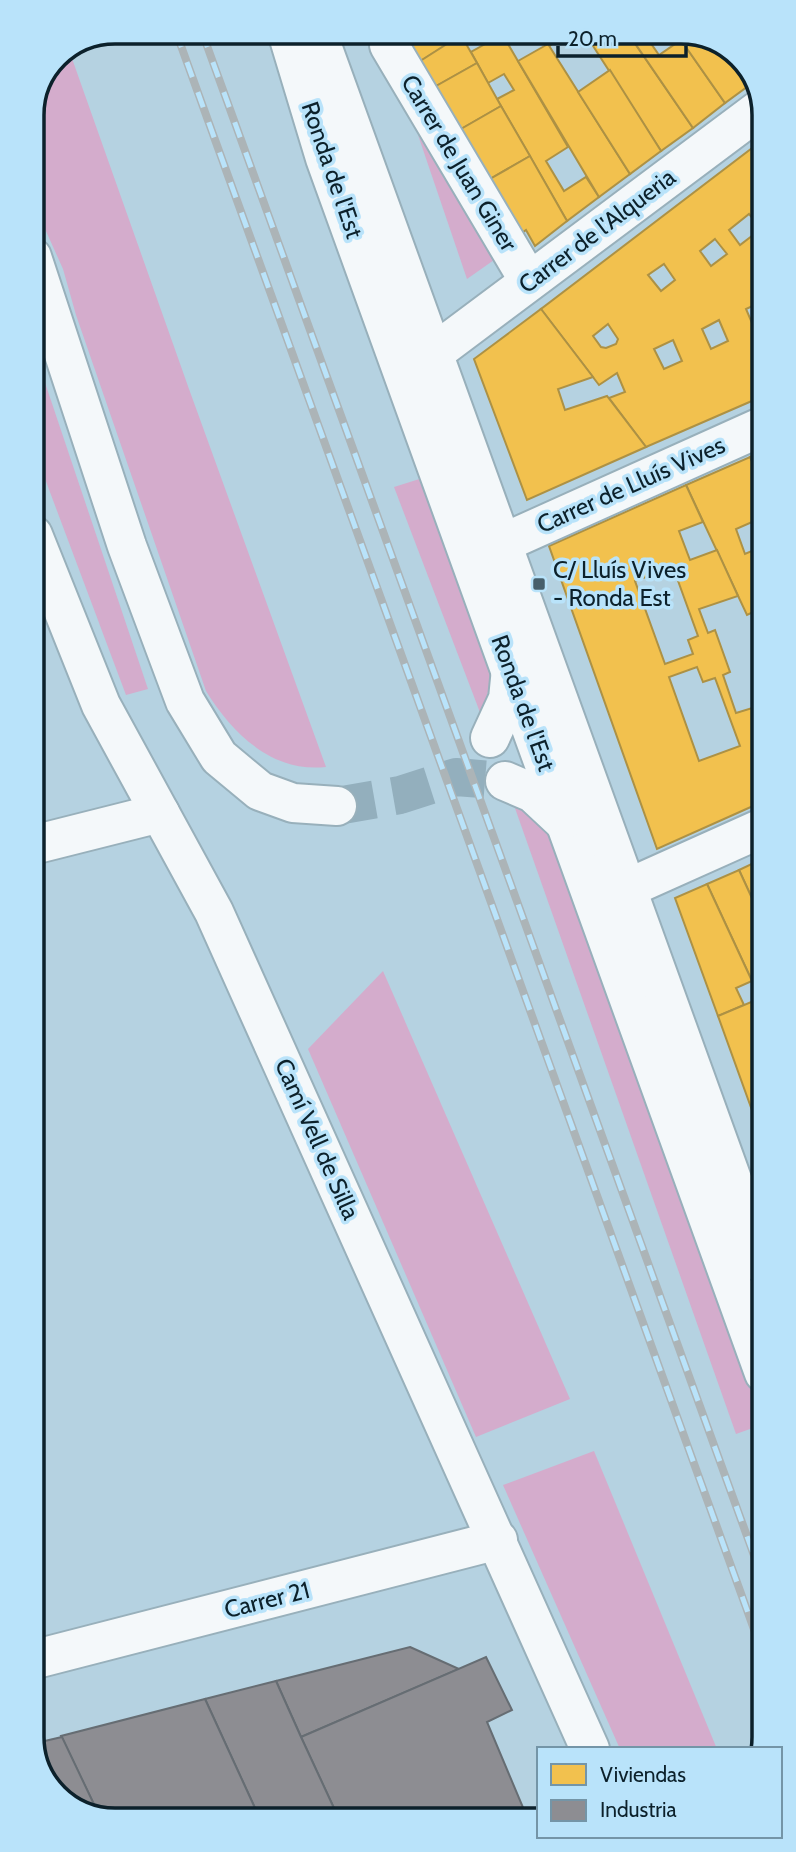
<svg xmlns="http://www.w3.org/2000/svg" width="796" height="1852" font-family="Cabin,sans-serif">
<rect width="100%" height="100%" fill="#b5d2e1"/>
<!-- green -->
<g fill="#d4accc">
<path d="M 69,50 L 189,389 L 326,767 C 272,773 232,733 206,691 L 76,315 L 63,269 L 32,200 L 32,153 L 37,126 L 33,106 L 56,56 Z"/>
<polygon points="418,135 494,260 467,279"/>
<polygon points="32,344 148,689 126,695 32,444"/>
<polygon points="429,476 496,665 481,715 394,487"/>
<polygon points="510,794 555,828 764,1403 764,1424 736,1434"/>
<polygon points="383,971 570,1399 476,1437 308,1049"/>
<polygon points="594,1451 717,1749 620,1749 503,1485"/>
</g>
<!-- homes -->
<g fill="#f2c14e" stroke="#ad9144" stroke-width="2" fill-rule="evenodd">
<polygon points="395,32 456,32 459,37 414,65"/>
<polygon points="480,32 501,32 568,147 546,161 564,191 586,177 599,197 567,221 497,99 514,90 504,74 488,83 471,52 487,43"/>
<polygon points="541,32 572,32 549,46"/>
<polygon points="584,32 627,32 693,128 661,151"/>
<polygon points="631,32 643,32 659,55 681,40 725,103 693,128 628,33"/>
<polygon points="691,33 732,49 755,81 725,103 681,40"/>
<polygon points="461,35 477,63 429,90 414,65"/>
<polygon points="548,44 630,174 599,197 518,61"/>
<polygon points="477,63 501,106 454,133 429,90"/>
<polygon points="610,70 661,151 630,174 578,92"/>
<polygon points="501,106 530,156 483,183 454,133"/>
<path d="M 760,142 L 761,229 L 749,214 L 729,230 L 740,245 L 761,229 L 761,302 L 746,309 L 755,330 L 761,328 L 761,397 L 646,447 L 609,398 L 625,392 L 617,373 L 599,385 L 541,309 ZM 715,239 L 727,254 L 711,266 L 700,251 ZM 664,264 L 675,280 L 661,291 L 648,275 ZM 719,320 L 728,341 L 711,349 L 702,329 ZM 608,324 L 618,339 L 616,344 L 606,348 L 601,347 L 593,336 ZM 673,340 L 682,361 L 664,369 L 654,349 Z"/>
<polygon points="530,156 567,221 535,246 526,230 515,238 483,183"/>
<polygon points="541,309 593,377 558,389 565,410 607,396 646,447 527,500 474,359"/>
<polygon points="761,451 761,482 750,457"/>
<polygon points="750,457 761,482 761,534 752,522 736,529 745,554 761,547 762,608 747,615 686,485"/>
<path d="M 686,485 L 703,522 L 679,531 L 690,560 L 717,550 L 738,596 L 699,609 L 708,633 L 715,630 L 730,672 L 723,675 L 736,713 L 762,705 L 762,802 L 657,849 L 549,546 ZM 673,567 L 698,636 L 688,640 L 693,654 L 665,664 L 635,581 ZM 697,667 L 703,682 L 715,678 L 740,746 L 699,761 L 669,677 Z"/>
<polygon points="762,859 762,920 739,870"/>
<polygon points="739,870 762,920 763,978 762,977 752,981 707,884"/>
<polygon points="707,884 752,981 736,988 744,1005 718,1016 675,898"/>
<polygon points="763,997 763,1137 762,1138 718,1016"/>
</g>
<!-- industry -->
<g fill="#8d8d92" stroke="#666d73" stroke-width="2">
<polygon points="410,1647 459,1669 301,1737 276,1681"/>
<polygon points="486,1657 512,1710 487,1722 527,1817 339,1819 301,1737"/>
<polygon points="276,1681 301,1737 339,1819 260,1819 205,1699"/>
<polygon points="205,1699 260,1819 109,1820 100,1817 61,1736"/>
<polygon points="62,1737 100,1817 64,1803 36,1764 36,1743"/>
</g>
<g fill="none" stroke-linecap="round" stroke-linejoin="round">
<!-- minor-tunnel -->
<polyline stroke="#93afbd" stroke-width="38" stroke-dasharray="38 19" stroke-linecap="butt" points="337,806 400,795 456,777 505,781"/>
<!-- minor casing -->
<g stroke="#98b0bb" stroke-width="42">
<g id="minor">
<polyline points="287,32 325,158 764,1373"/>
<polyline points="317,32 763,1265"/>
<polyline points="389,45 529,281"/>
<polyline points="32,257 127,546 185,701 219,757 260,791 293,803 337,806"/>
<polyline points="434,353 760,109"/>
<polyline points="33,535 101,705 214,912 590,1749"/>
<polyline points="501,544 761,427"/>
<polyline points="490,738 508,699 511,669"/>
<polyline points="505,781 533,793 563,821"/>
<polyline points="33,845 160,813"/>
<polyline points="626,889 762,828"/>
<polyline points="36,1659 498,1540"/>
</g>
</g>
<!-- minor -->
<use href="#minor" stroke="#f4f8fa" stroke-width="38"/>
<!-- rail casing -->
<g stroke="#acb4b7" stroke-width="8">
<g id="rail">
<polyline points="176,32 764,1657"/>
<polyline points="202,32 764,1583"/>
</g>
</g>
<!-- rail -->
<use href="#rail" stroke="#b9e3fa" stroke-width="5" stroke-dasharray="16" stroke-linecap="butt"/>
</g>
<!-- markers -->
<rect fill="#475f6b" stroke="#b9e3fa" stroke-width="2.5" x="532" y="577" width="14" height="14" rx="3.5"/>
<g text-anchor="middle" stroke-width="7" stroke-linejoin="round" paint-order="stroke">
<!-- street labels -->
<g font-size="24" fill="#0c212b" stroke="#b9e3fa">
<text transform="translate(459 163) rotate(59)" y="8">Carrer de Juan Giner</text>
<text transform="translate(332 170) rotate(71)" y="8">Ronda de l'Est</text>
<text transform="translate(597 231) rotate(-37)" y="8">Carrer de l'Alqueria</text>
<text transform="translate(631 485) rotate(-24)" y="8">Carrer de Lluís Vives</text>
<text transform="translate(523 703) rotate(70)" y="8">Ronda de l'Est</text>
<text transform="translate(317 1139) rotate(66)" y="8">Camí Vell de Silla</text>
<text transform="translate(267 1600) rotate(-14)" y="8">Carrer 21</text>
</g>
<!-- poi labels -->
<g font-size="24" fill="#0c212b" stroke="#b9e3fa" text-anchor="start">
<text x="553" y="578">C/ Lluís Vives<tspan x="553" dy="28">- Ronda Est</tspan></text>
</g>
</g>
<!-- crop -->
<path d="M0 0H796V1852H0ZM115 44H681A71 71 0 0 1 752 115V1737A71 71 0 0 1 681 1808H115A71 71 0 0 1 44 1737V115A71 71 0 0 1 115 44Z" fill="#b9e3fa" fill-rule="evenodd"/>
<path fill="none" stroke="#0c212b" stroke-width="3.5" d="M115 44H681A71 71 0 0 1 752 115V1737A71 71 0 0 1 681 1808H115A71 71 0 0 1 44 1737V115A71 71 0 0 1 115 44Z"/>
<!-- legend -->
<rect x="537" y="1747" width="245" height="91" fill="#b9e3fa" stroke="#7495a7" stroke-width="2"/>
<rect x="551" y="1764" width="35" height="21" fill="#f2c14e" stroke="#7495a7" stroke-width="2"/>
<text x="600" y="1782" font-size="21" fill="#0c212b">Viviendas</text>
<rect x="551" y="1800" width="35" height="21" fill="#8d8d92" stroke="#7495a7" stroke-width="2"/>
<text x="600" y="1817" font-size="21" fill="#0c212b">Industria</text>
<!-- scale -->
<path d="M558 46v10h128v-10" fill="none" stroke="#0c212b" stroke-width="3.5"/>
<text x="568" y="46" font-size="21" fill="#0c212b" stroke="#b9e3fa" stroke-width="5" paint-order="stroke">20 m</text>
</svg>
